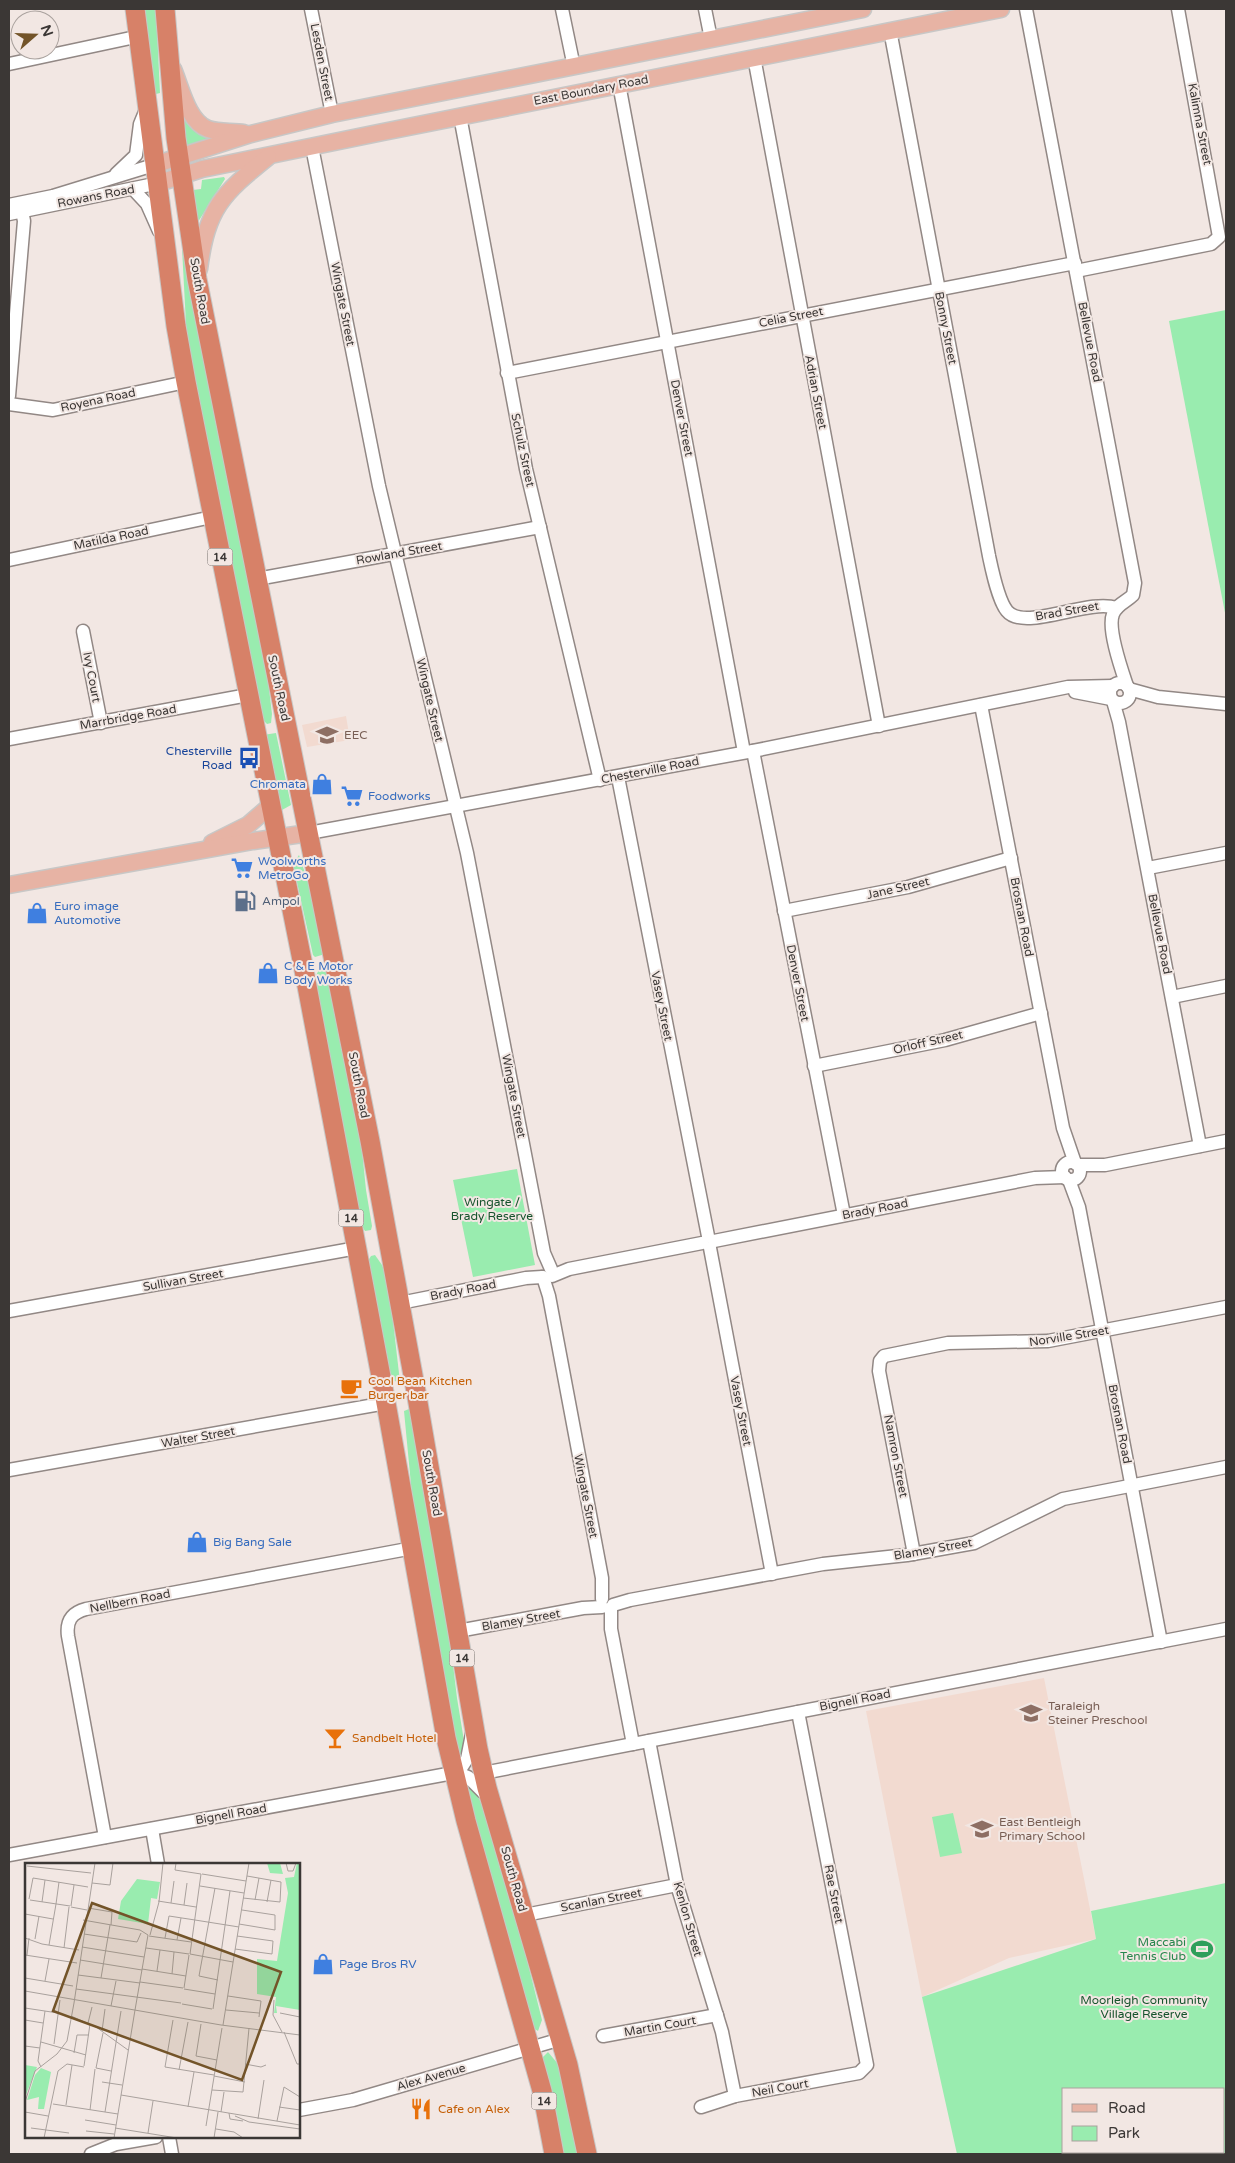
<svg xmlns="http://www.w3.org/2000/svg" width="1235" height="2163" font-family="'Varela Round',sans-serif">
<rect width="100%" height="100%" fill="#f2e7e3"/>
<!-- education -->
<g fill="#f2dad0">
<polygon points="346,716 350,740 307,747 302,725"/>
<polygon points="1044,1678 1096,1939 1009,1958 922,1997 866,1711"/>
</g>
<!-- green -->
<g fill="#99ecaf" fill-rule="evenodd">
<polygon points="142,9 156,9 160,93 156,94"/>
<polygon points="186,116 220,135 186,148 184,119"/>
<polygon points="224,177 225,179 198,222 193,190 201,189 202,180"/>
<polygon points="182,248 186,248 264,647 272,714 271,723 267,724 263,720 187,343"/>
<polygon points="1226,310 1226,618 1169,321"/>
<polygon points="276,733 291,805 282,810 278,804 263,735"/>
<polygon points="299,855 308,882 325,954 315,957 313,955 293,864"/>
<polygon points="322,965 329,974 360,1130 366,1190 372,1226 371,1230 365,1231 359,1221 324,1041 316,975"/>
<polygon points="517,1169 535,1265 473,1277 453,1180"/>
<polygon points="375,1255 382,1265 388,1278 400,1382 394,1381 387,1364 368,1261 371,1256"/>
<polygon points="409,1409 413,1416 444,1590 457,1698 465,1747 464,1754 458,1762 412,1495 404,1411"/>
<polygon points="462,1781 469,1784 483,1805 514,1908 542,2020 538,2031 533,2028"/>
<polygon points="953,1813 962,1853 940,1857 932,1817"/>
<path d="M 1226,1883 L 1226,2154 L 957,2154 L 922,1997 L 1096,1939 L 1091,1911 ZM 1064,2089 L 1224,2089 L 1224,2152 L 1064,2152 Z"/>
<polygon points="548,2052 558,2064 580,2154 562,2154 542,2058"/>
</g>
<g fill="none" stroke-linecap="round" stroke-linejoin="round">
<!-- minor casing -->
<g stroke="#928885" stroke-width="15">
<g id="minor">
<polyline points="311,9 332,114"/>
<polyline points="562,9 574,67"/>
<polyline points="705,9 711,39"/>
<path d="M 1026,9 L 1135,583 L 1133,595 C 1126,602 1117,604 1113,614 C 1107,629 1122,671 1127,686"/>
<path d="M 890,30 L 989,556 C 992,570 998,600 1007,611 C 1024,632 1089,598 1116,608"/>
<polyline points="754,57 879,726"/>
<polyline points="9,64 140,36"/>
<polyline points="619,84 744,752"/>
<polyline points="460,116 526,469 600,780"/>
<polyline points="312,147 379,486 467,853 544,1253 551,1269"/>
<polyline points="116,174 136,155 140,124 147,107"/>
<polyline points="133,189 147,204 159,231"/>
<polyline points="9,205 53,196 157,164"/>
<polyline points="9,214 159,183"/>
<polyline points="1076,271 1211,244 1219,237 1178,9"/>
<polyline points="507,373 1075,263"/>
<polyline points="9,396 24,221 22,211 10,205"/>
<polyline points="9,404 53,410 186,382"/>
<polyline points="9,560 212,517"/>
<polyline points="257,579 540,527"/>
<polyline points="83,631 101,723"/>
<circle cx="1120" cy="693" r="10"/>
<polyline points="1129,689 1158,697 1226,704"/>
<polyline points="1075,692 1111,699"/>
<polyline points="1113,701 1119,722 1200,1146"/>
<polyline points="981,705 1063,1128 1075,1163"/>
<polyline points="9,739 248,695"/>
<polyline points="753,751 844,1215"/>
<polyline points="618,777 708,1236"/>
<polyline points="309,833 753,751 1068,687 1113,686"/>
<polyline points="1148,868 1226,853"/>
<polyline points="784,911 908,887 1011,858"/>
<polyline points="1172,997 1226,986"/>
<polyline points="814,1066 945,1040 1041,1013"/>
<circle cx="1071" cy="1171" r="9"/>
<polyline points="1078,1165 1105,1165 1226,1141"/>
<polyline points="1069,1180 1079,1207 1161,1642"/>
<polyline points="714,1241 1035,1178 1065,1177"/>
<polyline points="710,1248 772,1574"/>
<polyline points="552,1276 569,1269 702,1243"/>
<polyline points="543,1277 549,1296 602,1578 602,1599"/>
<polyline points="400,1303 526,1278 542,1277"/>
<polyline points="9,1311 357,1248"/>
<polyline points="9,1470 386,1403"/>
<polyline points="914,1554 879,1371 880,1361 884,1356 948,1343 1048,1341 1226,1307"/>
<polyline points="613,1605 630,1600 823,1564 907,1555 974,1543 1063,1499 1226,1467"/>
<polyline points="611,1608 611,1629 633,1744"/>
<polyline points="458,1631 583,1608 602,1607"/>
<polyline points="472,1734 467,1759 458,1773 468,1777 487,1796"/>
<polyline points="649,1741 677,1885 722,2032 735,2096"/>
<polyline points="483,1773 1226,1629"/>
<polyline points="152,1829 158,1864"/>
<path d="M 105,1837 L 68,1636 C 66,1621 71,1613 86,1609 L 413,1548"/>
<polyline points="9,1855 453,1773"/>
<polyline points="525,1915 677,1885"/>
<polyline points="603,2036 717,2015"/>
<polyline points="701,2107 735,2096 859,2073 867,2065 798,1712"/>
<polyline points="299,2110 353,2100 561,2039"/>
<polyline points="169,2137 172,2154"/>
<polyline points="91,2154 116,2144 156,2137"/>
</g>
</g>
<!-- major casing -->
<g stroke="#c8c7c6" stroke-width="19">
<g id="major">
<path d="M 173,69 C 181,88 188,122 208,129 C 219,133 233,131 244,133"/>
<polyline points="157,164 251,134 332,114 863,9"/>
<polyline points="159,183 202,169 383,132 1001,9"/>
<path d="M 199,269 C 207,208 222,194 268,157"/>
<polyline points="212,843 248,825 270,806"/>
<polyline points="9,885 253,841 309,833"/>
</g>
</g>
<!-- highway casing -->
<g stroke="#c8c7c6" stroke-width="21">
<g id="highway">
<polyline points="135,9 176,326 186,382 303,965 386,1403 446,1738 466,1821 542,2091 554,2154"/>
<polyline points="165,9 176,138 197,279 370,1141 417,1397 478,1749 487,1788 568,2065 587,2154"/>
</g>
</g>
<!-- minor -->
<use href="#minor" stroke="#fff" stroke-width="12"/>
<!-- major -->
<use href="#major" stroke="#e7b3a4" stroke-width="16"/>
<!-- highway -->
<use href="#highway" stroke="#d78168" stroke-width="19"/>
</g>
<!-- icons -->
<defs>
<g id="school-bare" transform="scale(1.725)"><path d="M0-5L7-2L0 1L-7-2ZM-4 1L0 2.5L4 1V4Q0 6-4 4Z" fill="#8d6e63" stroke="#f2e7e3" stroke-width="2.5" paint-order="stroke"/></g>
<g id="bus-bare" transform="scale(1.725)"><path d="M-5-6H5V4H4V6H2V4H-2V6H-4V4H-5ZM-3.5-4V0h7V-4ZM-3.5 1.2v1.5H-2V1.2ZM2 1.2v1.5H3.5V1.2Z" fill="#1a4fb4" stroke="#f2e7e3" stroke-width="2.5" paint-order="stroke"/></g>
<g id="shop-bare" transform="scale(1.725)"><path d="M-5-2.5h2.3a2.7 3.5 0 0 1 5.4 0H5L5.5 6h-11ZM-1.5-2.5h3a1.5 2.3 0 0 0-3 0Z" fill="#3f7fe0" stroke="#f2e7e3" stroke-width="2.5" paint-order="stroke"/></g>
<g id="supermarket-bare" transform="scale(1.725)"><path d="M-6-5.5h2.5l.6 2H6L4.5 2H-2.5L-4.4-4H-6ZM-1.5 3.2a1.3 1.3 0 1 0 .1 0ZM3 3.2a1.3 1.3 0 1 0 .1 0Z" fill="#3f7fe0" stroke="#f2e7e3" stroke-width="2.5" paint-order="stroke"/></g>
<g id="fuel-bare" transform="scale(1.725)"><path d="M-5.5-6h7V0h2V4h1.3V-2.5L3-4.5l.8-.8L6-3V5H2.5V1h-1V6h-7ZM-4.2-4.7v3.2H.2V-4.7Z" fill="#5c6f8a" stroke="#f2e7e3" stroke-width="2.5" paint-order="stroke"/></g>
<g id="cafe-bare" transform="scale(1.725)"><path d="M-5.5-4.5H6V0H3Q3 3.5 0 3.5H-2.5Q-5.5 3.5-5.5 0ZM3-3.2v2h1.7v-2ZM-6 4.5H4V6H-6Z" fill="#e8710a" stroke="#f2e7e3" stroke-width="2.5" paint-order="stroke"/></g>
<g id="bar-bare" transform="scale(1.725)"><path d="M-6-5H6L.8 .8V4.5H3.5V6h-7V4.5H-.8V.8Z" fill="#e8710a" stroke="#f2e7e3" stroke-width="2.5" paint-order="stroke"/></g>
<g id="stadium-bare" transform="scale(1.725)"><path d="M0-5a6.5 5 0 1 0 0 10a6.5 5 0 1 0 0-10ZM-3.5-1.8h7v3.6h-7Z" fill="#2e9e5b" stroke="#f2e7e3" stroke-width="2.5" paint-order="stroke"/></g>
<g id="restaurant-bare" transform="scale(1.725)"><path d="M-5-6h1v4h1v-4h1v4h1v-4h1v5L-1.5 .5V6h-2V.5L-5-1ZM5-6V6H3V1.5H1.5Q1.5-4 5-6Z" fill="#e8710a" stroke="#f2e7e3" stroke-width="2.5" paint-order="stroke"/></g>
</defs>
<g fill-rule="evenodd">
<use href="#school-bare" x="327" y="735"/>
<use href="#bus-bare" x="249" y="758"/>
<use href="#shop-bare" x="322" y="784"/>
<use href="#supermarket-bare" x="352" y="796"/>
<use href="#supermarket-bare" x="242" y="868"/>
<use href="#fuel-bare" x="245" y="901"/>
<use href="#shop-bare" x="37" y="913"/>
<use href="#shop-bare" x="268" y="973"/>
<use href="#cafe-bare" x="351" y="1388"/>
<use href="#shop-bare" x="197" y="1542"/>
<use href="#school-bare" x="1031" y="1713"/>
<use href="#bar-bare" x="335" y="1738"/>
<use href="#school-bare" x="982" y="1829"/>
<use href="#stadium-bare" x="1202" y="1949"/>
<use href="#shop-bare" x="323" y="1964"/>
<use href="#restaurant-bare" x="421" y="2109"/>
</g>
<g text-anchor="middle" stroke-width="4" stroke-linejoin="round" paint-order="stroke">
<!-- shield labels -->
<g fill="#f2e7e3" stroke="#726c69" stroke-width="1">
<rect x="207.5" y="548.5" width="25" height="17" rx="4"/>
<rect x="338.5" y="1209.5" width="25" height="17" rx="4"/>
<rect x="449.5" y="1649.5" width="25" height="17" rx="4"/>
<rect x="531.5" y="2092.5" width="25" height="17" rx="4"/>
</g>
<g font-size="11" font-weight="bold" fill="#3b3735">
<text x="220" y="561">14</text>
<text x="351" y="1222">14</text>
<text x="462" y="1662">14</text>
<text x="544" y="2105">14</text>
</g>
<!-- street labels -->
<g font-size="12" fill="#3b3735" stroke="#f2e7e3">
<text transform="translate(322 62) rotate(79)" y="4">Lesden Street</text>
<text transform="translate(591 90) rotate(-11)" y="4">East Boundary Road</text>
<text transform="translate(1200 124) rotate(79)" y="4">Kalimna Street</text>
<text transform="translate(96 196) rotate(-11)" y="4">Rowans Road</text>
<text transform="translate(200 291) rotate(80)" y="4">South Road</text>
<text transform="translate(343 304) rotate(79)" y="4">Wingate Street</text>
<text transform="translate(791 317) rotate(-11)" y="4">Celia Street</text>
<text transform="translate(946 328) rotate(79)" y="4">Bonny Street</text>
<text transform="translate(1090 342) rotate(79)" y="4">Bellevue Road</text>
<text transform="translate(816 392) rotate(79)" y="4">Adrian Street</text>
<text transform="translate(98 400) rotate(-12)" y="4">Royena Road</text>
<text transform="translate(682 418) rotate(79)" y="4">Denver Street</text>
<text transform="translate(523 450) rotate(78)" y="4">Schulz Street</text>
<text transform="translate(111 538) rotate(-12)" y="4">Matilda Road</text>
<text transform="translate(399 553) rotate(-10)" y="4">Rowland Street</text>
<text transform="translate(1067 611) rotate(-10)" y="4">Brad Street</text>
<text transform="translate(92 677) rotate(79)" y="4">Ivy Court</text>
<text transform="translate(279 688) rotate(78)" y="4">South Road</text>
<text transform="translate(430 700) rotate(77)" y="4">Wingate Street</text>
<text transform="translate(128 717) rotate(-10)" y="4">Marrbridge Road</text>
<text transform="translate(650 770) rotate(-11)" y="4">Chesterville Road</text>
<text transform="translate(898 888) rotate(-13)" y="4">Jane Street</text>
<text transform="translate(1022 917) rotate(79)" y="4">Brosnan Road</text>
<text transform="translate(1160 934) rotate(79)" y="4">Bellevue Road</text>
<text transform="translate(798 983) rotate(79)" y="4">Denver Street</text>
<text transform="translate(662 1006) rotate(79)" y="4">Vasey Street</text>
<text transform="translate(928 1042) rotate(-13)" y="4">Orloff Street</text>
<text transform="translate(359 1085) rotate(79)" y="4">South Road</text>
<text transform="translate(514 1096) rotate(79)" y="4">Wingate Street</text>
<text transform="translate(875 1209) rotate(-11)" y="4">Brady Road</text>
<text transform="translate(183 1280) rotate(-10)" y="4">Sullivan Street</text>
<text transform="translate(463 1290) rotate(-11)" y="4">Brady Road</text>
<text transform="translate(1069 1336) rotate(-9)" y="4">Norville Street</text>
<text transform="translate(741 1411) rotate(79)" y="4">Vasey Street</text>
<text transform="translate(1120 1424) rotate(79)" y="4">Brosnan Road</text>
<text transform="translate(198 1437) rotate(-10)" y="4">Walter Street</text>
<text transform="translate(896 1456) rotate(79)" y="4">Namron Street</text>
<text transform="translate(432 1483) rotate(80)" y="4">South Road</text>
<text transform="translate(586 1496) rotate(79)" y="4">Wingate Street</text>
<text transform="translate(933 1549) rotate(-10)" y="4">Blamey Street</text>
<text transform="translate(130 1601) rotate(-11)" y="4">Nellbern Road</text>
<text transform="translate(521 1620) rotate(-10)" y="4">Blamey Street</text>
<text transform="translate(855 1700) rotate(-11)" y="4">Bignell Road</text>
<text transform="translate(231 1814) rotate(-10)" y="4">Bignell Road</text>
<text transform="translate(514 1879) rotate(74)" y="4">South Road</text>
<text transform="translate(834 1894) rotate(79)" y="4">Rae Street</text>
<text transform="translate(601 1900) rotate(-11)" y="4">Scanlan Street</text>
<text transform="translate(688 1919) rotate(74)" y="4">Kenlon Street</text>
<text transform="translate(660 2026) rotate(-10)" y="4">Martin Court</text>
<text transform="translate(431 2077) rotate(-16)" y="4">Alex Avenue</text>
<text transform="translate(780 2088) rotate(-10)" y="4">Neil Court</text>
</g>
<!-- education labels -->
<g font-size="12" fill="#785e54" stroke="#f2e7e3" text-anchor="start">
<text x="344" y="739">EEC</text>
<text x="1048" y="1710">Taraleigh<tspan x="1048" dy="14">Steiner Preschool</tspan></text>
<text x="999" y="1826">East Bentleigh<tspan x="999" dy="14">Primary School</tspan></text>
</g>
<!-- transit labels -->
<g font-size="12" fill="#164399" stroke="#f2e7e3" text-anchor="end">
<text x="232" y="755">Chesterville<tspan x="232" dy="14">Road</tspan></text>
</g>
<!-- shop labels -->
<g font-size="12" fill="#366cbe" stroke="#f2e7e3" text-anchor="start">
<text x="306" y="788" text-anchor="end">Chromata</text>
<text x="368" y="800">Foodworks</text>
<text x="258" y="865">Woolworths<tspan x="258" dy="14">MetroGo</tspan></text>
<text x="54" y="910">Euro image<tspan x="54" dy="14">Automotive</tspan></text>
<text x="284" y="970">C &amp; E Motor<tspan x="284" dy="14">Body Works</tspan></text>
<text x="213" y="1546">Big Bang Sale</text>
<text x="339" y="1968">Page Bros RV</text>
</g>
<!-- service labels -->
<g font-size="12" fill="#4e5e75" stroke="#f2e7e3" text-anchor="start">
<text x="262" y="905">Ampol</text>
</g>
<!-- park labels -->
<g font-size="12" fill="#16542d" stroke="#f2e7e3">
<text x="492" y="1206">Wingate /<tspan x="492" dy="14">Brady Reserve</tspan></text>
<text x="1144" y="2004">Moorleigh Community<tspan x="1144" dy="14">Village Reserve</tspan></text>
</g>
<!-- food labels -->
<g font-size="12" fill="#c56008" stroke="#f2e7e3" text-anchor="start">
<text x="368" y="1385">Cool Bean Kitchen<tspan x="368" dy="14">Burger bar</tspan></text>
<text x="352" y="1742">Sandbelt Hotel</text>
<text x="438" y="2113">Cafe on Alex</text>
</g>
<!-- leisure labels -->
<g font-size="12" fill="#27864d" stroke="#f2e7e3" text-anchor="end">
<text x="1186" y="1946">Maccabi<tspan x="1186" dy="14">Tennis Club</tspan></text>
</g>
</g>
<!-- overview -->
<g transform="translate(25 1863)">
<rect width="275" height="275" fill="#f2e7e3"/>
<path d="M 242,0 L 255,0 L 258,11 L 245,10 ZM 272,0 L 275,0 L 275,147 L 251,143 L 252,150 L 249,150 L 251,134 L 232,131 L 232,96 L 252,98 L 263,30 L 260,15 L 269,14 ZM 112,16 L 135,19 L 132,36 L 126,35 L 123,61 L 93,56 L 96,38 ZM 0,202 L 12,204 L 0,234 ZM 16,205 L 26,209 L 19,246 L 13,246 L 14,234 L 2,237 L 10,212 Z" fill="#99ecaf"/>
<path fill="none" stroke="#a9a19d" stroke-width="1" d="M 151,0 L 150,7 L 176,11M 261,0 L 263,8 L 268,8 L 271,0M 2,3 L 66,10M 177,11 L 221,18M 67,20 L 85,22 L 88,0M 175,23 L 219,30M 190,25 L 174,113 L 193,117M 218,35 L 255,39 L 256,19 L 222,13M 4,36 L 8,15 L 63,24M 5,37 L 45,43M 230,37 L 234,15M 133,38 L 171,44M 17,39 L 20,17M 242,39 L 246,17M 146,40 L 149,18M 31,41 L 34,19M 159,42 L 162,20M 46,43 L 49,22M 46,44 L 62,47M 63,45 L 87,49 L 86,62M 0,51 L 28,56M 58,57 L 115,67 L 123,72M 170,57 L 214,64M 214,61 L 250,67 L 250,52 L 217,47M 59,71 L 112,79 L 116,70M 125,72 L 134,39 L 138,0M 124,73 L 166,79M 0,75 L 17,81 L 54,87M 140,75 L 144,53 L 170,57M 10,76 L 14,53M 152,77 L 156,55M 24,82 L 31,41M 57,84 L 119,94M 39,85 L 44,44M 121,85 L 164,91M 210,86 L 247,91 L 248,78 L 212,73M 165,91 L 176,11M 165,91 L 208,99M 0,92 L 52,100M 2,92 L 4,75M 55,97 L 117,107M 117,106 L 161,113M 132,108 L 135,87M 147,111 L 149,89M 53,112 L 115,120M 0,115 L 48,123M 76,115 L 85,62M 20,118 L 24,96M 115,119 L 158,125M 159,125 L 164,92M 51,126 L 156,140M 159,126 L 190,131M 0,128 L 196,162 L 275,172M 203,133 L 236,138 L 234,154M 249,137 L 248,152 L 257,169M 49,140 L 70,0M 157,141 L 187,146M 86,143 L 91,118M 0,145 L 33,150M 188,146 L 205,28M 110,147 L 123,72M 201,147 L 234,150M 255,150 L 275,154M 46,153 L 71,164 L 103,187M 0,157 L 18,160M 148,157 L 140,204 L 189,212M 63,160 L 67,144M 176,161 L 171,193 L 192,197M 198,162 L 224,0M 77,168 L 80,146M 259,169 L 272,201 L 275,201M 16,179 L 61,192M 29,181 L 35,137M 0,183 L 15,185M 49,190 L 52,172 L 64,172M 220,201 L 236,204 L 241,202M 59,203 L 65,161M 16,204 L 13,198 L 20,148M 71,205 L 78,170M 71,205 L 86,208M 154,207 L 163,159M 189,213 L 220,219M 77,219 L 97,222M 187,227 L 218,229 L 224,165M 96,232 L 275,262M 0,239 L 10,208 L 32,191 L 42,178 L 49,140M 28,241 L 93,251M 41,242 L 47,202M 163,244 L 169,209M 254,244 L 275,247M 65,247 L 70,206M 0,249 L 23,253M 80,249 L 96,148M 196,249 L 199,229M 204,250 L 205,256 L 218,258M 210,253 L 224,259 L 275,266M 233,256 L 239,217M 60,257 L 91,262M 252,258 L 259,224 L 275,234M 181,263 L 197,165M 6,265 L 44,270M 90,265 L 152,275M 191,266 L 209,269 L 218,275M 61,268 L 89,271M 123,270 L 128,238M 19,275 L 33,208 L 42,201 L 59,204M 89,275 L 110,147M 189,275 L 193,249"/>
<path fill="#735429" fill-opacity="0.15" stroke="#735429" stroke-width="2.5" d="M 67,40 L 256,109 L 217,217 L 28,148 Z"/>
<rect width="275" height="275" fill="none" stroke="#3b3735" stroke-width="2.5"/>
</g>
<!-- border -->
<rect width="1235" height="2163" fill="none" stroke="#3b3735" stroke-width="20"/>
<!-- legend -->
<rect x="1062" y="2088" width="162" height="65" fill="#f2e7e3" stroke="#a9a19d"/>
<rect x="1072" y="2104" width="25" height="8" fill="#e7b3a4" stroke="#a9a19d"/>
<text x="1108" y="2113" font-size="15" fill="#3b3735">Road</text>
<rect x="1072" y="2126" width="25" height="15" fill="#99ecaf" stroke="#a9a19d"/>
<text x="1108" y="2138" font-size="15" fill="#3b3735">Park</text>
<!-- north arrow -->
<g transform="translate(35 35) rotate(70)"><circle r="24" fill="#f2e7e3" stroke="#a9a19d"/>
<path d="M0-4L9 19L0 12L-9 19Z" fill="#735429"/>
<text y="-8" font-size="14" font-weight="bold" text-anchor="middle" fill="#3b3735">N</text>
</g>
</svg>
